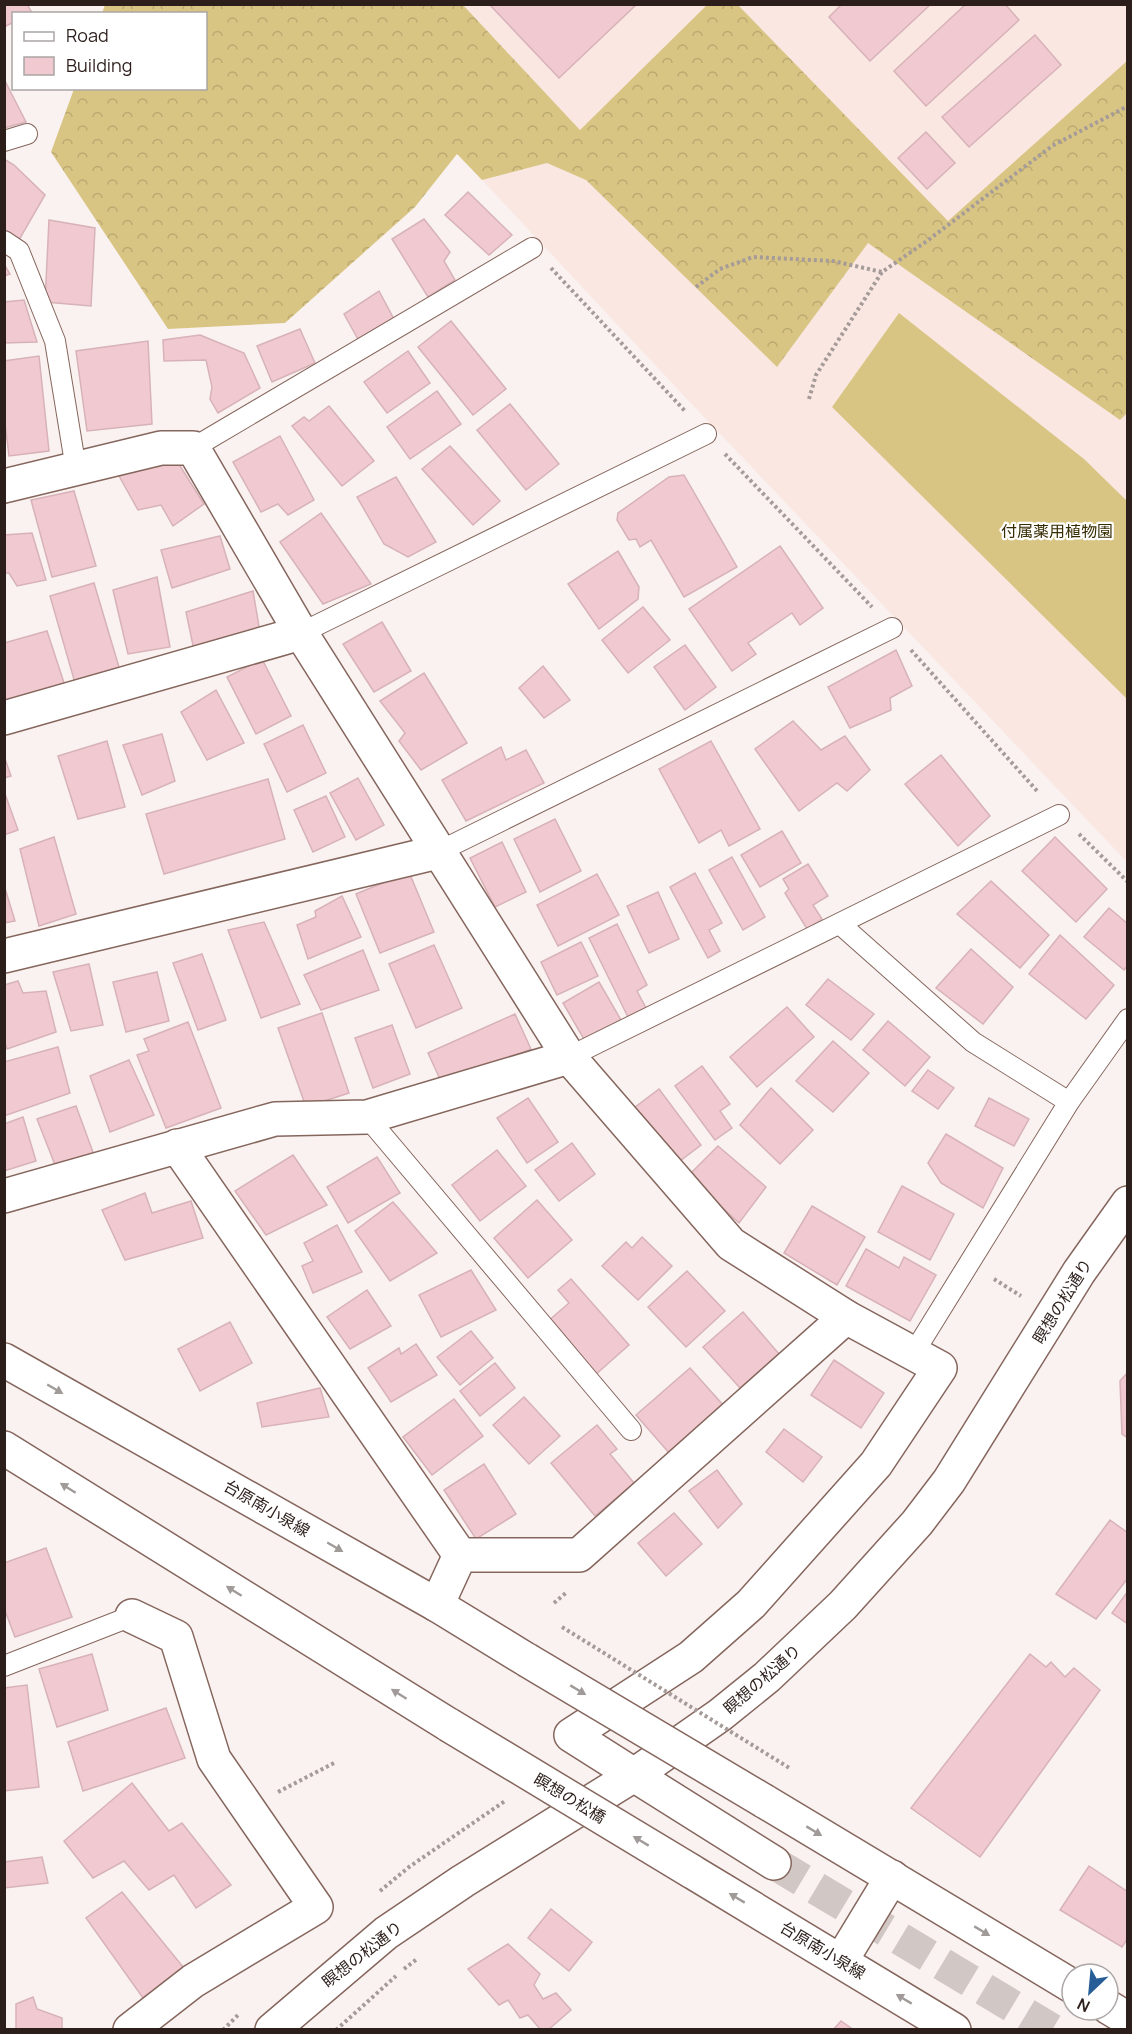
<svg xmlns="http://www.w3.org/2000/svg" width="1132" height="2034" font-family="Manrope,'Noto Sans JP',sans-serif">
<defs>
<pattern id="forest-crowns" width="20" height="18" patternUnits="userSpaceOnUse" patternTransform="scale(1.5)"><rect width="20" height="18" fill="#d9c583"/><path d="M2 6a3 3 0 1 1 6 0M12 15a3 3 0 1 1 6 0" fill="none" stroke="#baa971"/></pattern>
</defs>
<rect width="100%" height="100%" fill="#faf2f0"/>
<!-- built -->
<polygon fill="#fae7e2" points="463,5 1127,5 1127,862 685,397 482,180 547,163 580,130"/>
<!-- forest -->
<polygon fill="url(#forest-crowns)" points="105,5 463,5 580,130 707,5 738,5 948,221 1127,61 1127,413 1120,420 868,243 777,367 586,180 547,163 482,180 457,154 415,207 285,323 168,329 51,152 74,89 206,88 206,14 102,13"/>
<!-- garden -->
<polygon fill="#d9c583" points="899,313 1084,459 1127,501 1127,699 832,407"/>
<!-- building -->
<g fill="#f0cad0" stroke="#d7b2b8" stroke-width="1.5">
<polygon points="4,4 27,4 32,13 14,14 14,22 4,27"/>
<polygon points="489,4 637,4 559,78"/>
<polygon points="842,4 931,4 870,61 829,17"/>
<polygon points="966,4 1005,4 1019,20 926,106 894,71"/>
<polygon points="1035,35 1061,65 969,147 942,117"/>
<polygon points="4,79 26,122 4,128"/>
<polygon points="926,132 955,163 927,189 898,158"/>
<polygon points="4,159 14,165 45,195 19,240 4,229"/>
<polygon points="468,192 512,235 489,255 445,215"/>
<polygon points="424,219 450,252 444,261 455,280 428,297 392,239"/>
<polygon points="49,220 95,228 91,306 45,302"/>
<polygon points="4,264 10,274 4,276"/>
<polygon points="379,291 395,321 359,341 344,314"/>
<polygon points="24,300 37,342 4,343 4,302"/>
<polygon points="451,321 506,389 473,415 418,347"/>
<polygon points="300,329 315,363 272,382 257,346"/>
<polygon points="200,335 244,353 260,388 218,413 210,399 212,387 206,360 164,361 163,340"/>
<polygon points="148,341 152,424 87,431 76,351"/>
<polygon points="408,351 430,383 387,413 364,382"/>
<polygon points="39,356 49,451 9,456 4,415 4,361"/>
<polygon points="437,391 461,424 410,459 387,427"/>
<polygon points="510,404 559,464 526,490 477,430"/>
<polygon points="329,406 374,461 342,486 292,426 304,417 309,421"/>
<polygon points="280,436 314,500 288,515 278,504 261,512 233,462"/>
<polygon points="450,446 500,501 473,525 422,469"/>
<polygon points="162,459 177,461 204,504 173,526 161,505 138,510 119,476"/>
<polygon points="684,475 737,567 684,597 651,540 640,547 636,539 629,540 617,520 618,513 669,477"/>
<polygon points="396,477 436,542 408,557 384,544 357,497"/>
<polygon points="74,491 96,566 52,577 31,500"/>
<polygon points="321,513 371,584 323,604 280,542"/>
<polygon points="32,533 46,580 17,586 9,573 4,573 4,535"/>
<polygon points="220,536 230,569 172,588 161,550"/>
<polygon points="780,546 823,608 800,625 792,613 748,643 756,654 732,671 689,609"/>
<polygon points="618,551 639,587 638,599 599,629 568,584"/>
<polygon points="157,577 170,647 128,654 113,590"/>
<polygon points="94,583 121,674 75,683 50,596"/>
<polygon points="253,591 261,638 195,655 186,612"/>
<polygon points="643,607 670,640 628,673 602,640"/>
<polygon points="382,622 411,671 374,692 343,644"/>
<polygon points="47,631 66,689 4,701 4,643"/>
<polygon points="685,645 716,687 685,710 654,667"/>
<polygon points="896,650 912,686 890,698 891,710 850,728 828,687"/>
<polygon points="262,659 291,716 256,734 227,677"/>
<polygon points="543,666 570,700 544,718 519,688"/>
<polygon points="424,673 467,743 421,770 399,741 405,733 380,701"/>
<polygon points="216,690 244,743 207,760 181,712"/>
<polygon points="793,721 821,750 845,736 870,770 847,791 837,783 799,811 755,749"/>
<polygon points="303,725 326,773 287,792 264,744"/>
<polygon points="162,734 175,781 142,795 123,745"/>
<polygon points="107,741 125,807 78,819 58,756"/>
<polygon points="711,741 760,829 729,846 721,830 699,843 659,769"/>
<polygon points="501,747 506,760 526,750 544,783 466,821 442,780"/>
<polygon points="941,755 990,816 958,846 905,784"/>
<polygon points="4,756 11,776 4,778"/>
<polygon points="358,778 384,825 356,840 330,793"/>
<polygon points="268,779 285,839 164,874 146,814"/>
<polygon points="4,791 18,830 4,835"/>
<polygon points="326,796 345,837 313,852 294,810"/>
<polygon points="555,819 581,871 540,892 514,839"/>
<polygon points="782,831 801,863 760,887 741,855"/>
<polygon points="54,837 76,914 39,926 20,849"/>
<polygon points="1055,837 1107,889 1076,922 1022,871"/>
<polygon points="502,842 526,892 495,907 470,858"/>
<polygon points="732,857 765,917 743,930 709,870"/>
<polygon points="808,864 828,896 813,905 822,919 807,929 785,893 789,889 783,879"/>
<polygon points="409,872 434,932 380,953 356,894"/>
<polygon points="695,873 722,923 709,930 720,951 708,958 670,887"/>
<polygon points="597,874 619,915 558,946 537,905"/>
<polygon points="991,881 1049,935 1020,968 957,914"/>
<polygon points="4,885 15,921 4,923"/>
<polygon points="658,892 679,939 649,953 627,906"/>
<polygon points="342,896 361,937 308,959 297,925 316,917 315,911"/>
<polygon points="1109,908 1128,924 1128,965 1124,970 1084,937"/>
<polygon points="264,922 300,1004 261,1018 228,930"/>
<polygon points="617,924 647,985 637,991 646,1008 628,1017 589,938"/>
<polygon points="1060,935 1114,985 1086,1019 1029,974"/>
<polygon points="581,942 598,976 557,995 541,962"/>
<polygon points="434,945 462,1008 416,1028 389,964"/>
<polygon points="971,949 1013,987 983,1024 936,988"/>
<polygon points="363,950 379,990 321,1010 304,975"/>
<polygon points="202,954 226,1020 198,1030 173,963"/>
<polygon points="89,964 103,1025 71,1031 53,972"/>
<polygon points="157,972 169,1021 126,1032 113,982"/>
<polygon points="828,979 874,1014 851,1040 806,1005"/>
<polygon points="18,981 23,993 46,991 56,1032 7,1049 4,1039 4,985"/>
<polygon points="599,982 621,1020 585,1041 563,1003"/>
<polygon points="787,1007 814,1037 757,1087 730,1057"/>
<polygon points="322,1013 349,1093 306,1107 278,1028"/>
<polygon points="515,1014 531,1049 444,1088 428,1053"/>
<polygon points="888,1021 930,1057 905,1086 863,1050"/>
<polygon points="188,1022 221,1108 166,1128 137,1055 149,1051 144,1039"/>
<polygon points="392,1025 410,1074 373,1088 355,1038"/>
<polygon points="833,1041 869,1073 833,1112 796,1081"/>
<polygon points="58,1047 70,1093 4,1116 4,1062"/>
<polygon points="129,1060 154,1115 110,1132 90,1076"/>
<polygon points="702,1066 730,1104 720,1111 732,1128 715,1140 675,1086"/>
<polygon points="928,1070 954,1088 938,1109 912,1091"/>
<polygon points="771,1088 813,1130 780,1164 740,1125"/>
<polygon points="659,1089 701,1145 676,1164 634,1108"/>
<polygon points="528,1098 558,1142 527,1163 497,1118"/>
<polygon points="989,1098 1029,1119 1014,1146 975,1126"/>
<polygon points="76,1106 97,1163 59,1175 37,1119"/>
<polygon points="23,1117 36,1161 4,1171 4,1124"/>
<polygon points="946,1134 1003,1168 983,1208 941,1183 928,1163"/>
<polygon points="572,1143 595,1174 559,1201 535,1170"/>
<polygon points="718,1146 766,1187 739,1223 688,1176"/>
<polygon points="497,1150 526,1186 480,1221 452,1185"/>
<polygon points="293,1155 327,1205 266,1235 235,1191"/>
<polygon points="377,1157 400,1193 348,1223 327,1187"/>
<polygon points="902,1186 954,1214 930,1260 878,1232"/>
<polygon points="145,1193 152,1213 191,1201 203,1238 125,1260 102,1210"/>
<polygon points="537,1200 572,1240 528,1278 494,1238"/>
<polygon points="393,1202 437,1253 390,1281 355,1231"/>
<polygon points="812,1206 865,1237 837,1285 784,1253"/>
<polygon points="337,1225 362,1272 313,1293 302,1266 313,1261 304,1243"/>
<polygon points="642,1237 672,1266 638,1300 602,1266 626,1242 632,1248"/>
<polygon points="866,1249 899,1268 904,1257 936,1275 910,1321 846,1286"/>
<polygon points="471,1270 496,1310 441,1337 419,1295"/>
<polygon points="687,1271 725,1311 686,1347 648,1307"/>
<polygon points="571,1279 629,1345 594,1376 547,1322 569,1303 558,1290"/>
<polygon points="367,1290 391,1326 350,1349 327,1317"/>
<polygon points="743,1312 779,1354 740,1388 703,1347"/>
<polygon points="230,1322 252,1363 200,1391 178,1349"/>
<polygon points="471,1331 493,1358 460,1385 437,1357"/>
<polygon points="416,1344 437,1375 391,1402 368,1368 399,1348 401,1354"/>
<polygon points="834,1360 884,1393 861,1428 811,1395"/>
<polygon points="495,1363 515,1388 480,1416 460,1391"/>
<polygon points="690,1368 724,1406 670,1454 636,1415"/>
<polygon points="1128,1372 1128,1438 1122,1434 1120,1381"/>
<polygon points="320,1388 329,1417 262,1427 257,1403"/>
<polygon points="524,1397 560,1436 529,1464 493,1425"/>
<polygon points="454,1399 483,1436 432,1475 403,1437"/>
<polygon points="597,1425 617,1449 610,1454 634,1483 595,1516 551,1463"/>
<polygon points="784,1429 822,1457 803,1482 766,1452"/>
<polygon points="484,1464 516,1514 476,1539 444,1490"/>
<polygon points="717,1470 742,1504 718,1528 689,1491"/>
<polygon points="674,1513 702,1544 666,1576 638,1543"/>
<polygon points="1110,1520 1128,1533 1128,1578 1096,1619 1056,1594"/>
<polygon points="46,1548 72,1617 15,1637 4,1608 4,1563"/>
<polygon points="1128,1591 1128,1624 1112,1613"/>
<polygon points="92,1654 108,1710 57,1727 39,1669"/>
<polygon points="1030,1654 1046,1667 1051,1662 1065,1677 1074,1668 1100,1690 980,1857 911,1808"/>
<polygon points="27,1685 39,1787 4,1791 4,1688"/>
<polygon points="166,1708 185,1758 83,1791 68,1742"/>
<polygon points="132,1783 169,1831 182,1823 231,1885 196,1908 174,1875 149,1890 124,1861 93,1878 64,1841"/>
<polygon points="42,1857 48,1883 4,1888 4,1862"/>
<polygon points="1089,1866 1128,1892 1128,1938 1122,1947 1060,1910"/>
<polygon points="122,1892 184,1968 143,1998 86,1918"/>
<polygon points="551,1909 592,1942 569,1971 528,1938"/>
<polygon points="508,1944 540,1974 534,1985 543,1999 556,1993 571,2010 548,2030 541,2030 528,2015 520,2018 508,2000 499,2005 468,1969"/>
<polygon points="33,1997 37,2009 62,2018 62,2030 16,2030 16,2004"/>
<polygon points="841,2021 854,2030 833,2030"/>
</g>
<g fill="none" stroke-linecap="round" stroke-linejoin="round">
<!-- secondary-tunnel -->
<polyline stroke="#d1c8c5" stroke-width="33" stroke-dasharray="33 16" stroke-linecap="butt" points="774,1863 1052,2030"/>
<!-- lane casing -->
<g stroke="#85665d" stroke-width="22">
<g id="lane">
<polyline points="4,141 27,134"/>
<polyline points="4,241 19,251 55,341 76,469"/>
<polyline points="193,448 532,248"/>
<polyline points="301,633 706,434"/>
<polyline points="438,852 892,628"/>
<polyline points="840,924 973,1042 1069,1102"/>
<polyline points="569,1057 1059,815"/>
<polyline points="367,1117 631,1430"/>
<polyline points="913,1354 1069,1102 1128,1019"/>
<polyline points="4,1666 132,1616"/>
</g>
</g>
<!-- street casing -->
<g stroke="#85665d" stroke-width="36">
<g id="street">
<polyline points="4,486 161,448 193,448 301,633 569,1057 731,1244 846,1317 940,1368 876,1464 751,1604 691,1657 571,1735 634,1775"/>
<polyline points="4,718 301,633"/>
<polyline points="4,956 438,852"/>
<polyline points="177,1146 460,1555"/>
<polyline points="4,1196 275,1119 367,1117 569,1057"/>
<polyline points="437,1605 460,1555 579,1555 846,1317"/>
<polyline points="130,2030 193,1981 316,1907 214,1759 176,1637 132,1616"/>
</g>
</g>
<!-- secondary casing -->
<g stroke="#85665d" stroke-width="36">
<g id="secondary">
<polyline points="4,1360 437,1605 527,1660"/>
<polyline points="4,1448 449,1725"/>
<polyline points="634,1775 774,1863"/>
<polyline points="764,1801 1072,1986"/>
<polyline points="691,1871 954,2030"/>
<polyline points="841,1961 892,1877"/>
<polyline points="1108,2007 1128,2019"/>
<polyline points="272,2030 386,1933 463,1881 634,1775 720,1715 767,1677 843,1605 917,1523 949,1481 1079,1272 1128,1203"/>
</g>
</g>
<!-- path -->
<g stroke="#a59b98" stroke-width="4" stroke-dasharray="3 3" stroke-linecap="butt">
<polyline points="551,268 685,411"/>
<polyline points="696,287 720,269 753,257 833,261 882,272 927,241 1052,146 1128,106"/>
<polyline points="809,399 816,375 882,272"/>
<polyline points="725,454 872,607"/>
<polyline points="911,650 1038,792"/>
<polyline points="1079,834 1128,882"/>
<polyline points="994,1279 1021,1296"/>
<polyline points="554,1603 567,1592"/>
<polyline points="278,1792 336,1762"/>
<polyline points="380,1891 409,1867 505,1801"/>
<polyline points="404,1969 417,1959"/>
<polyline points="223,2030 239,2014"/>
<polyline points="336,2030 396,1976"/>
</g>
<!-- lane -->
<use href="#lane" stroke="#fff" stroke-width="20"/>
<!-- street -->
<use href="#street" stroke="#fff" stroke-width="33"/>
<!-- secondary -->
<use href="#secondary" stroke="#fff" stroke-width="33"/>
<!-- secondary-bridge casing -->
<g stroke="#85665d" stroke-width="36" stroke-linecap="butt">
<g id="secondary-bridge">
<polyline points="527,1660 764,1801"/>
<polyline points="449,1725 691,1871"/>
</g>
</g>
<!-- path-bridge -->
<polyline stroke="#a59b98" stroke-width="4" stroke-dasharray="3 3" stroke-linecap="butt" points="562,1627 791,1769"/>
<!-- secondary-bridge -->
<use href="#secondary-bridge" stroke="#fff" stroke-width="33"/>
</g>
<!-- one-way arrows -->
<defs><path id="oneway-solid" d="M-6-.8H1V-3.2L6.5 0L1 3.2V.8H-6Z" transform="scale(1.5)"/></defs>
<g fill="#a09a98">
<use href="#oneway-solid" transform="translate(55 1389) rotate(30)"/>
<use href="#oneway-solid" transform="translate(68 1488) rotate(-148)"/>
<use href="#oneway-solid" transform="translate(335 1547) rotate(30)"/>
<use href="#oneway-solid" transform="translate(234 1591) rotate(-148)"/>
<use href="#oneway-solid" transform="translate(578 1690) rotate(31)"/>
<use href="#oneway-solid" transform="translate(399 1694) rotate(-148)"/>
<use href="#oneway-solid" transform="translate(814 1831) rotate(31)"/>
<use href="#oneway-solid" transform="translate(641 1841) rotate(-149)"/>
<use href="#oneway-solid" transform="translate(737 1898) rotate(-149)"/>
<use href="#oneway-solid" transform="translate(982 1931) rotate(31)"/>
<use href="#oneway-solid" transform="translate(904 1999) rotate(-149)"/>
</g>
<g text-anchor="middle" stroke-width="4.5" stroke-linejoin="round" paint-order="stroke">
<!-- park labels -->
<g font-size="16" fill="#362b00" stroke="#fff">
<text x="1057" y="537">付属薬用植物園</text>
</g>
<!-- street labels -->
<g font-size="16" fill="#2c1f1b" stroke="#fff">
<text transform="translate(1062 1301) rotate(-58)" y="6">瞑想の松通り</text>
<text transform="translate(267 1508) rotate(30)" y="6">台原南小泉線</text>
<text transform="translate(762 1679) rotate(-41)" y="6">瞑想の松通り</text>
<text transform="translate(570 1798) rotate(31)" y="6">瞑想の松橋</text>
<text transform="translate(823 1950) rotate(31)" y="6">台原南小泉線</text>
<text transform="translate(362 1954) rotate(-38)" y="6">瞑想の松通り</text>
</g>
</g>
<!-- border -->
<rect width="1132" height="2034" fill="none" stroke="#2c1f1b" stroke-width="12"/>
<!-- legend -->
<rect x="12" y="12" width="195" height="78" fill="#ffffff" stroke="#aba5a4" stroke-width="1.5"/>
<rect x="24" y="32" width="30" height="9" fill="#ffffff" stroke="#aba5a4" stroke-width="1.5"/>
<text x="66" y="42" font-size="18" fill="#2c1f1b">Road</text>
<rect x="24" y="57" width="30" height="18" fill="#f0cad0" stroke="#aba5a4" stroke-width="1.5"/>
<text x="66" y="72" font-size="18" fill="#2c1f1b">Building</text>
<!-- north arrow -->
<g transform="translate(1090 1992) rotate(206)"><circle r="28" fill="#ffffff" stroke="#aba5a4" stroke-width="1.5"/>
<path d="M0-4.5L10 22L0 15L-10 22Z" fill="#275d96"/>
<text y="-9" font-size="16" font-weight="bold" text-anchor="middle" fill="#2c1f1b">N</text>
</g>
</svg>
